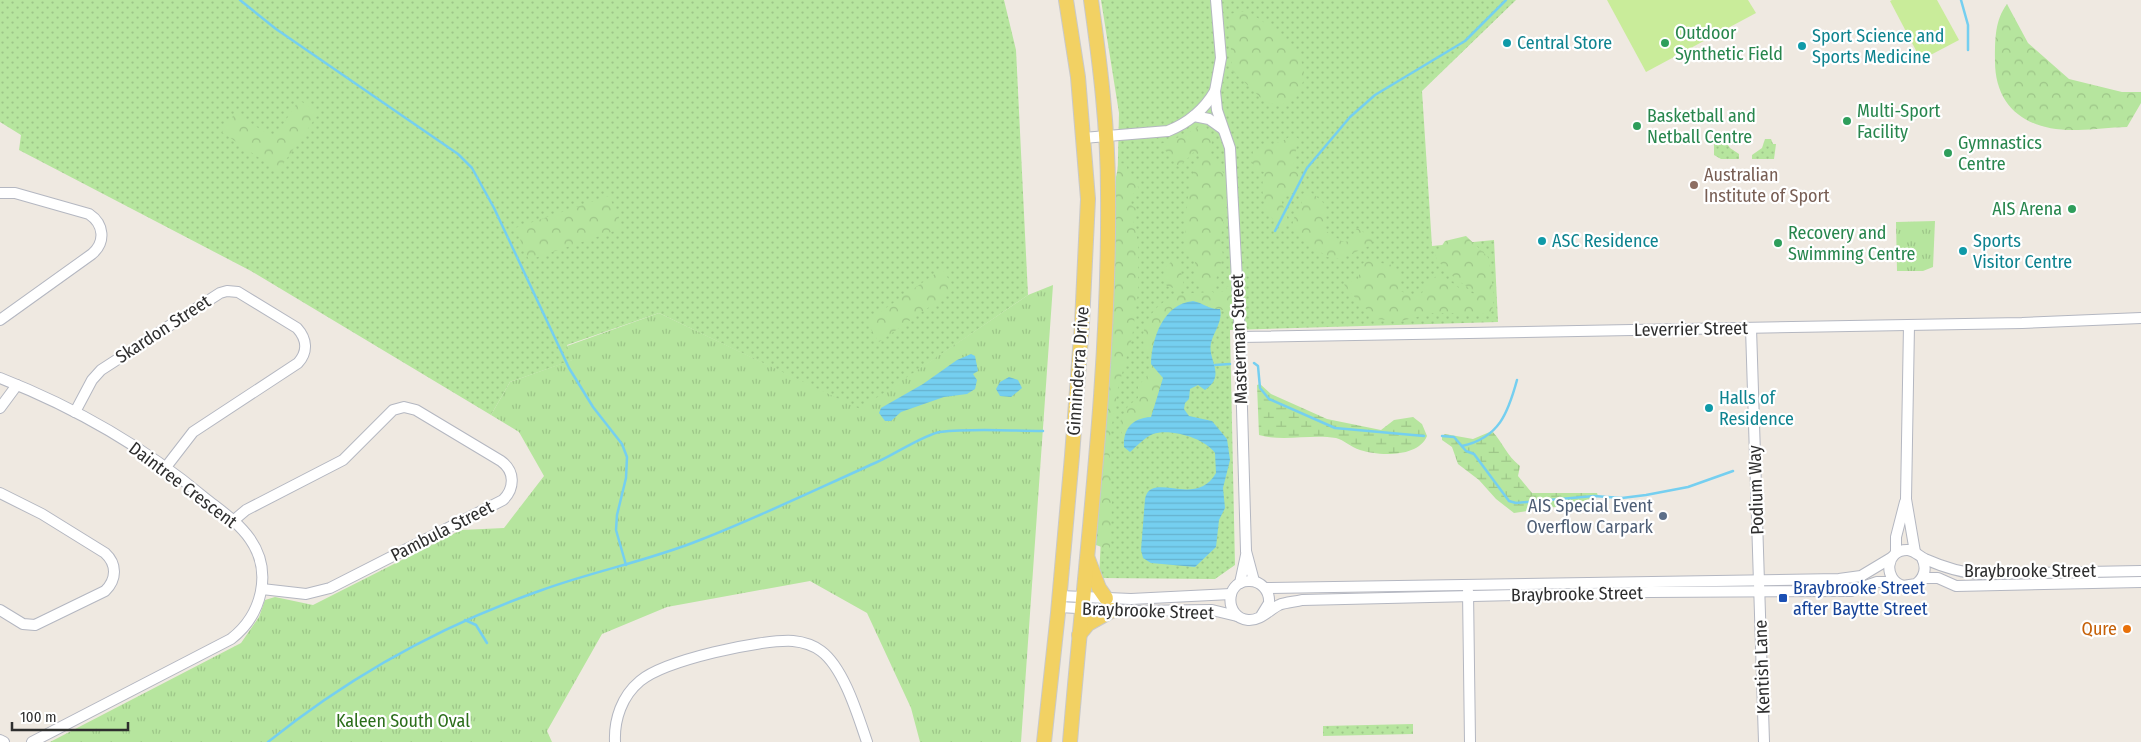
<svg xmlns="http://www.w3.org/2000/svg" width="2141" height="742" font-family="'Fira Sans Condensed',sans-serif">
<defs>
<pattern id="grass-dots" width="8" height="8" patternUnits="userSpaceOnUse" patternTransform="scale(1.25)"><rect width="8" height="8" fill="#b6e59e"/><path d="M2 2h.1M6 6h.1" fill="none" stroke="#9dc588" stroke-width="1.8" stroke-linecap="round"/></pattern>
<pattern id="forest-crowns" width="20" height="18" patternUnits="userSpaceOnUse" patternTransform="scale(1.25)"><rect width="20" height="18" fill="#b6e59e"/><path d="M2 6a3 3 0 1 1 6 0M12 15a3 3 0 1 1 6 0" fill="none" stroke="#9dc588"/></pattern>
<pattern id="wetland-marsh" width="20" height="14" patternUnits="userSpaceOnUse" patternTransform="scale(1.25)"><rect width="20" height="14" fill="#b6e59e"/><path d="M1 5h8M5 5V1M11 12h8M15 12V8" fill="none" stroke="#9dc588"/></pattern>
<pattern id="park-tufts" width="24" height="20" patternUnits="userSpaceOnUse" patternTransform="scale(1.25)"><rect width="24" height="20" fill="#b6e59e"/><path d="M3 7l-1-3M5 7V3M7 7l1-3M15 17l-1-3M17 17v-4M19 17l1-3" fill="none" stroke="#9dc588"/></pattern>
<pattern id="water-rules" width="6" height="5" patternUnits="userSpaceOnUse" patternTransform="scale(1.25)"><rect width="6" height="5" fill="#75cff0"/><path d="M0 2.5h6" fill="none" stroke="#66b2ce"/></pattern>
</defs>
<rect width="100%" height="100%" fill="#efe9e1"/>
<!-- grass -->
<g fill="url(#grass-dots)">
<polygon points="0,0 1004,0 1016,50 1028,295 860,410 659,313 567,345 573,360 510,382 491,415 251,271 19,150 21,135 0,122"/>
<polygon points="1101,0 1516,0 1422,91 1432,246 1494,240 1498,322 1230,330 1235,565 1215,579 1099,578 1116,242 1119,113"/>
<polygon points="1722,136 1730,148 1739,154 1739,159 1721,159 1714,155 1714,139"/>
<polygon points="1765,139 1771,139 1773,144 1776,144 1774,159 1752,159 1752,155 1762,148"/>
<polygon points="1413,724 1413,734 1323,736 1323,726"/>
</g>
<!-- forest -->
<g fill="url(#forest-crowns)">
<path d="M 2007,4 L 2028,43 L 2069,79 L 2122,92 L 2141,92 L 2141,103 L 2127,127 C 2110,127 2094,130 2078,130 C 2030,132 1994,110 1995,59 C 1995,39 1995,20 2007,4 Z"/>
<polygon points="1247,11 1277,31 1300,55 1305,77 1296,98 1281,105 1266,103 1232,70 1229,14"/>
<polygon points="299,100 319,113 278,171 222,132 235,113 274,138"/>
<path d="M 1204,124 L 1212,137 L 1211,154 L 1224,174 L 1225,215 L 1220,240 L 1223,255 L 1213,290 L 1200,290 L 1194,273 L 1195,262 L 1186,249 L 1185,225 L 1190,179 L 1201,156 L 1194,152 L 1179,167 L 1160,144 C 1176,140 1189,132 1204,124 Z"/>
<path d="M 1292,134 L 1301,141 L 1297,144 L 1293,168 L 1300,175 L 1302,185 L 1293,193 L 1283,195 L 1281,200 L 1288,220 L 1284,227 C 1263,218 1260,193 1264,172 L 1255,169 L 1252,161 L 1253,151 C 1265,145 1284,144 1292,134 Z"/>
<polygon points="1119,163 1126,164 1129,176 1139,188 1132,195 1131,205 1140,211 1133,219 1138,242 1138,292 1132,338 1118,388 1109,443 1112,502 1110,550 1096,545 1101,442 1112,329 1116,177"/>
<path d="M 1308,190 C 1333,210 1325,202 1326,231 L 1343,242 L 1350,241 L 1357,228 L 1374,239 L 1369,246 L 1340,259 L 1327,257 L 1291,229 L 1295,215 L 1303,207 L 1300,196 Z"/>
<polygon points="609,196 623,228 529,260 515,228"/>
<polygon points="1466,236 1488,257 1494,296 1492,312 1472,316 1455,313 1432,313 1401,321 1376,319 1346,288 1344,284 1358,279 1362,264 1372,257 1381,263 1392,265 1400,278 1399,291 1417,296 1422,293 1427,282 1440,274 1463,291 1476,294 1446,271 1435,256 1445,241"/>
<polygon points="1174,259 1179,261 1184,287 1180,290 1167,286 1163,280 1164,269"/>
<polygon points="942,269 955,289 879,342 866,322"/>
<path d="M 1225,286 L 1232,287 L 1233,306 L 1228,310 L 1211,310 L 1206,305 L 1171,311 L 1157,332 L 1152,349 L 1148,354 C 1146,349 1143,344 1143,339 C 1143,318 1161,299 1180,294 C 1190,292 1201,294 1211,291 L 1223,298 L 1220,292 L 1228,290 Z"/>
<path d="M 1151,364 L 1163,378 L 1152,417 C 1141,417 1127,426 1123,436 L 1119,424 L 1128,406 L 1138,398 L 1138,386 L 1147,376 Z"/>
</g>
<!-- wetland -->
<g fill="url(#wetland-marsh)">
<path d="M 1260,384 L 1271,394 L 1327,419 L 1381,430 L 1394,420 L 1413,417 L 1422,424 L 1427,436 C 1418,458 1378,456 1360,450 C 1351,447 1344,440 1336,438 C 1310,434 1283,442 1259,435 L 1257,385 Z"/>
<path d="M 1492,431 C 1504,444 1506,455 1520,466 L 1518,476 L 1532,493 L 1597,493 L 1598,496 L 1575,504 L 1514,513 L 1496,499 L 1479,480 L 1458,464 L 1452,447 L 1442,440 L 1442,436 L 1445,434 L 1473,439 Z"/>
</g>
<!-- park -->
<g fill="url(#park-tufts)">
<polygon points="1935,221 1933,267 1923,271 1897,271 1896,222"/>
<polygon points="1053,285 1021,742 920,742 911,708 867,613 810,581 667,607 602,634 547,731 552,742 50,742 241,643 259,617 265,600 275,597 313,605 461,530 504,528 544,476 519,432 491,415 510,382 572,360 567,346 659,313 860,409 1028,295"/>
</g>
<!-- pitch -->
<g fill="#c9ec9a">
<polygon points="1607,0 1748,0 1756,13 1646,72"/>
<polygon points="1892,0 1937,0 1959,40 1921,60 1890,1"/>
</g>
<!-- water -->
<g fill="url(#water-rules)">
<path d="M 1193,301 C 1204,303 1209,310 1220,309 C 1223,321 1214,331 1211,343 C 1207,360 1227,375 1205,390 L 1198,385 L 1190,389 L 1189,399 L 1185,403 L 1184,409 L 1189,416 L 1212,421 L 1227,439 L 1230,460 L 1223,488 L 1225,508 L 1219,520 L 1216,547 L 1195,567 L 1151,563 L 1143,558 L 1141,550 L 1145,499 C 1151,470 1196,509 1216,473 L 1215,453 C 1205,438 1170,428 1153,434 C 1145,437 1137,446 1130,452 L 1124,447 C 1123,428 1133,418 1151,417 L 1163,378 L 1151,364 C 1152,338 1163,304 1193,301 Z"/>
<polygon points="971,354 975,356 978,371 973,374 977,380 975,389 967,394 944,397 901,412 891,421 885,421 879,413 881,408 923,384 957,360"/>
<polygon points="1009,377 1018,380 1022,388 1011,397 1000,396 996,389 1000,382"/>
</g>
<g fill="none" stroke-linecap="round" stroke-linejoin="round">
<!-- stream -->
<g stroke="#75cff0" stroke-width="2.5">
<polyline points="240,0 276,29 458,154 472,168 494,208 569,368 593,407 622,444 627,457 626,478 617,515 616,530 626,565"/>
<polyline points="1961,0 1968,25 1968,50"/>
<polyline points="1275,231 1307,168 1350,117 1375,95 1465,41 1506,0"/>
<polyline points="1254,363 1258,366 1260,388 1269,399 1335,428 1424,436"/>
<polyline points="1215,365 1230,364"/>
<polyline points="1442,436 1454,437 1466,451 1474,454 1509,501 1516,503 1594,496 1622,498 1646,495 1688,487 1733,471"/>
<path d="M 1462,446 C 1499,438 1508,413 1517,380"/>
<polyline points="465,620 476,625 487,643"/>
<path d="M 268,742 C 350,676 442,625 542,590 C 594,571 648,561 700,540 C 759,517 817,489 875,463 C 892,456 925,434 940,432 C 974,428 1009,431 1043,431"/>
</g>
<!-- minor casing -->
<g stroke="#b4b7c1" stroke-width="12">
<g id="minor">
<polyline points="1216,0 1221,58 1215,91 1217,110 1230,148 1240,337 1246,551 1254,581"/>
<polyline points="1194,116 1209,119 1223,129"/>
<path d="M 1083,138 L 1168,131 C 1188,123 1204,110 1215,91"/>
<path d="M 0,193 L 15,193 L 89,214 C 104,224 106,242 92,254 L 0,320"/>
<polyline points="1909,325 1906,499 1915,552"/>
<polyline points="1751,328 1764,742"/>
<polyline points="1240,337 2022,323 2141,318"/>
<path d="M 0,378 C 74,407 144,447 205,498 C 220,510 238,522 250,539 C 273,572 262,615 231,639 L 32,742"/>
<polyline points="0,408 17,385"/>
<path d="M 75,412 L 92,380 L 101,370 L 220,293 L 227,291 L 238,292 L 297,328 C 307,339 308,352 298,363 L 193,432 L 166,467"/>
<path d="M 0,493 L 42,514 L 105,553 C 117,564 117,579 105,591 L 35,625 L 23,624 L 0,610"/>
<path d="M 233,521 L 246,510 L 343,460 L 393,410 L 404,407 L 416,410 L 501,461 C 515,471 515,488 503,500 L 330,588 L 306,594 L 262,589"/>
<polyline points="1896,553 1896,537 1905,502"/>
<path d="M 1922,558 C 1927,568 1925,577 1916,584 L 1903,586 C 1883,580 1885,549 1908,550 C 1915,551 1919,556 1925,559 C 1943,567 1961,573 1981,574 L 2141,571"/>
<polyline points="1922,578 1938,578 1956,586 2141,582"/>
<polyline points="1240,583 1246,555"/>
<polyline points="1265,588 1839,579 1861,576 1891,558"/>
<polyline points="1468,591 1470,742"/>
<polyline points="1060,596 1131,599 1231,594"/>
<polyline points="1059,607 1132,611 1212,610 1237,616"/>
<path d="M 1261,616 L 1269,603 C 1270,591 1261,580 1248,581 C 1224,582 1225,618 1248,620 C 1260,621 1269,610 1279,605 C 1286,602 1295,602 1302,600 L 1649,592 L 1851,591 L 1877,582 L 1895,582"/>
<polyline points="0,740 4,742"/>
<path d="M 615,742 C 614,719 622,696 640,681 C 665,660 761,639 793,641 C 803,642 813,645 821,651 C 844,668 858,716 867,742"/>
</g>
</g>
<!-- major casing -->
<g stroke="#c9c9c9" stroke-width="16">
<g id="major">
<polyline points="1088,559 1099,588 1106,598"/>
<polyline points="1079,635 1088,624 1113,610"/>
<polyline points="1044,742 1058,613 1072,456 1082,323 1088,199 1078,77 1066,0"/>
<path d="M 1070,742 C 1085,559 1110,376 1108,192 C 1108,127 1100,64 1091,0"/>
</g>
</g>
<!-- minor -->
<use href="#minor" stroke="#fff" stroke-width="10"/>
<!-- major -->
<use href="#major" stroke="#f2d163" stroke-width="14"/>
</g>
<!-- markers -->
<g fill="#0f9aa8" stroke="#fff" stroke-width="2">
<circle cx="1507" cy="43" r="5"/>
<circle cx="1802" cy="46" r="5"/>
<circle cx="1542" cy="241" r="5"/>
<circle cx="1963" cy="251" r="5"/>
<circle cx="1709" cy="408" r="5"/>
</g>
<g fill="#2e9e5b" stroke="#fff" stroke-width="2">
<circle cx="1665" cy="43" r="5"/>
<circle cx="1847" cy="121" r="5"/>
<circle cx="1637" cy="126" r="5"/>
<circle cx="1948" cy="153" r="5"/>
<circle cx="2072" cy="209" r="5"/>
<circle cx="1778" cy="243" r="5"/>
</g>
<circle fill="#8d6e63" stroke="#fff" stroke-width="2" cx="1694" cy="185" r="5"/>
<circle fill="#5c6f8a" stroke="#fff" stroke-width="2" cx="1663" cy="516" r="5"/>
<rect fill="#1a4fb4" stroke="#fff" stroke-width="2" x="1778" y="593" width="10" height="10" rx="2.5"/>
<circle fill="#e8710a" stroke="#fff" stroke-width="2" cx="2127" cy="629" r="5"/>
<g text-anchor="middle" stroke-width="4.5" stroke-linejoin="round" paint-order="stroke">
<!-- leisure labels -->
<g font-size="18" fill="#27864d" stroke="#fff" text-anchor="start">
<text x="1675" y="39">Outdoor<tspan x="1675" dy="21">Synthetic Field</tspan></text>
<text x="1857" y="117">Multi-Sport<tspan x="1857" dy="21">Facility</tspan></text>
<text x="1647" y="122">Basketball and<tspan x="1647" dy="21">Netball Centre</tspan></text>
<text x="1958" y="149">Gymnastics<tspan x="1958" dy="21">Centre</tspan></text>
<text x="2062" y="215" text-anchor="end">AIS Arena</text>
<text x="1788" y="239">Recovery and<tspan x="1788" dy="21">Swimming Centre</tspan></text>
</g>
<!-- culture labels -->
<g font-size="18" fill="#0d838f" stroke="#fff" text-anchor="start">
<text x="1812" y="42">Sport Science and<tspan x="1812" dy="21">Sports Medicine</tspan></text>
<text x="1517" y="49">Central Store</text>
<text x="1552" y="247">ASC Residence</text>
<text x="1973" y="247">Sports<tspan x="1973" dy="21">Visitor Centre</tspan></text>
<text x="1719" y="404">Halls of<tspan x="1719" dy="21">Residence</tspan></text>
</g>
<!-- education labels -->
<g font-size="18" fill="#785e54" stroke="#fff" text-anchor="start">
<text x="1704" y="181">Australian<tspan x="1704" dy="21">Institute of Sport</tspan></text>
</g>
<!-- street labels -->
<g font-size="18" fill="#2e2e2e" stroke="#fff">
<text transform="translate(163 329) rotate(-33)" y="6">Skardon Street</text>
<text transform="translate(1691 329) rotate(-1)" y="6">Leverrier Street</text>
<text transform="translate(1239 339) rotate(-92)" y="6">Masterman Street</text>
<text transform="translate(1078 371) rotate(-86)" y="6">Ginninderra Drive</text>
<text transform="translate(183 485) rotate(37)" y="6">Daintree Crescent</text>
<text transform="translate(1756 490) rotate(-92)" y="6">Podium Way</text>
<text transform="translate(442 531) rotate(-27)" y="6">Pambula Street</text>
<text x="2030" y="577">Braybrooke Street</text>
<text transform="translate(1577 594) rotate(-1)" y="6">Braybrooke Street</text>
<text transform="translate(1148 611) rotate(2)" y="6">Braybrooke Street</text>
<text transform="translate(1762 667) rotate(-92)" y="6">Kentish Lane</text>
</g>
<!-- service labels -->
<g font-size="18" fill="#4e5e75" stroke="#fff" text-anchor="end">
<text x="1653" y="512">AIS Special Event<tspan x="1653" dy="21">Overflow Carpark</tspan></text>
</g>
<!-- transit labels -->
<g font-size="18" fill="#164399" stroke="#fff" text-anchor="start">
<text x="1793" y="594">Braybrooke Street<tspan x="1793" dy="21">after Baytte Street</tspan></text>
</g>
<!-- food labels -->
<g font-size="18" fill="#c56008" stroke="#fff" text-anchor="end">
<text x="2117" y="635">Qure</text>
</g>
<!-- park labels -->
<g font-size="18" fill="#2c6e1b" stroke="#fff">
<text x="403" y="727">Kaleen South Oval</text>
</g>
</g>
<!-- scale -->
<path d="M12 722v8h116v-8" fill="none" stroke="#2e2e2e" stroke-width="2.5"/>
<text x="20" y="722" font-size="15" fill="#2e2e2e" stroke="#ffffff" stroke-width="4" paint-order="stroke">100 m</text>
</svg>
